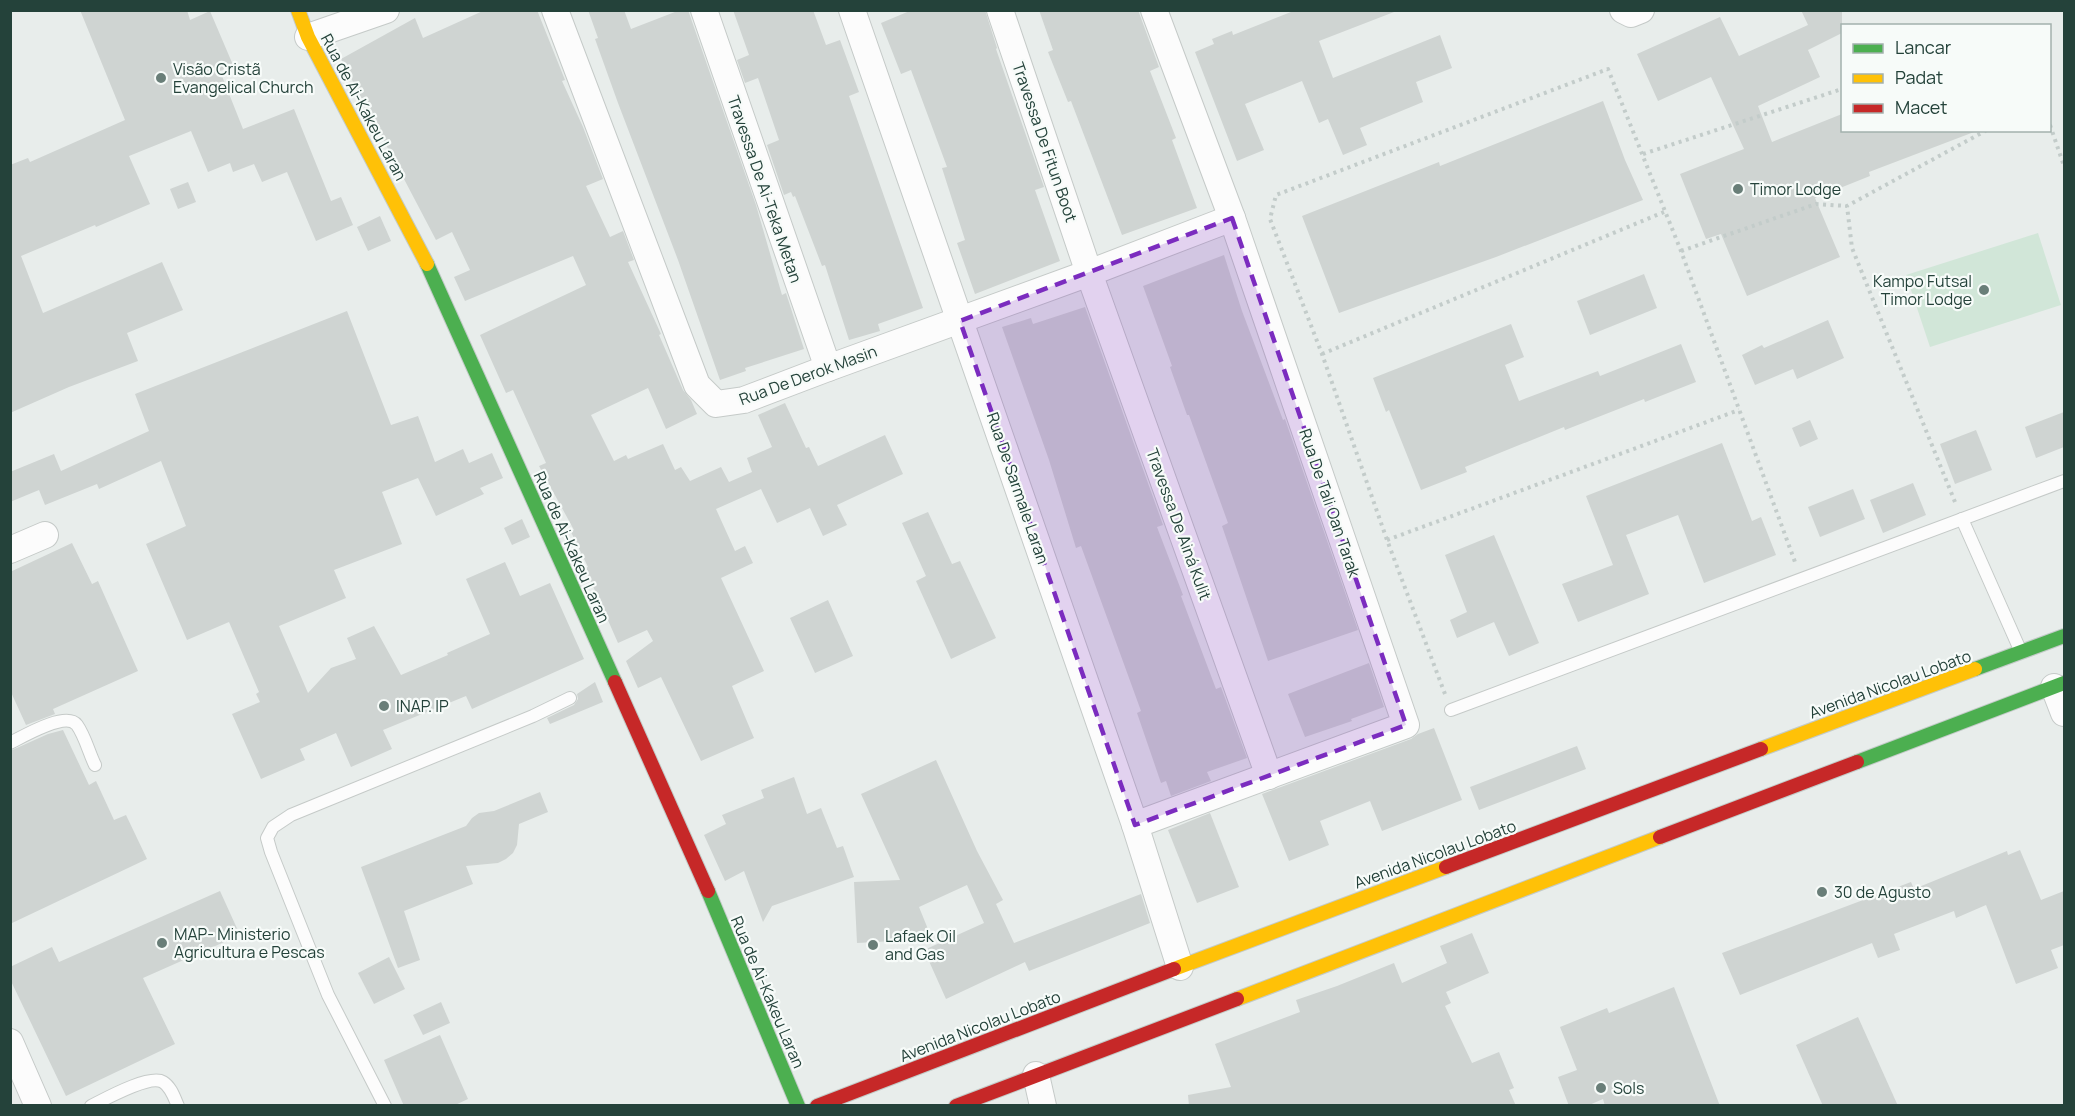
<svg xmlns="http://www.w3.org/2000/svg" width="2075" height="1116" font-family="Manrope,sans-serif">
<rect width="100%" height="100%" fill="#e8edeb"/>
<!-- green -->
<polygon fill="#d1e6d8" points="2038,233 2061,305 1930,347 1906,275"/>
<!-- building -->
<g fill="#cfd4d2">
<polygon points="80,10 187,10 190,20 210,11 233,65 220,71 243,129 294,109 331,201 341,197 353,225 316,241 287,172 262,182 254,164 233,172 230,163 208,172 191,131 129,156 150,204 96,227 95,225 21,256 43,313 162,262 183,310 127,333 138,361 69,387 10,413 10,165 28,158 30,162 125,120"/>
<polygon points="485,10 537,10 565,80 562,81 583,127 603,179 586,186 610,237 623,231 634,260 628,262 661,334 659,335 683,390 691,400 697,414 666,429 648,388 591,415 614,461 626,455 628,459 663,444 675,470 681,467 690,481 721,467 729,482 752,472 747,458 772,447 758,415 785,403 806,448 809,447 818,466 885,435 903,474 837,505 847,525 823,536 810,508 777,523 761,489 716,509 735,551 745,546 753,563 721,578 764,671 732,686 754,738 701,761 661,677 638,688 626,661 653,641 647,630 618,643 585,568 588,567 571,532 574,530 539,466 546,463 513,390 506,393 480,335 586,285 573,256 465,301 454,277 470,270 452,232 436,240 341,59 415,18 423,38"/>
<polygon points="588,10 624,10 631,29 680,10 688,10 756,205 782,295 786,293 804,349 745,368 746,371 720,380 678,260 618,103 595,39 598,38"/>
<polygon points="733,10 813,10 826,45 840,40 859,92 849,96 923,308 878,324 880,331 849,340 825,265 822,266 795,196 793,197 791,192 784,195 767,145 779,140 758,78 745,83 737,60 749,55"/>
<polygon points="912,10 985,10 997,48 996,49 1044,187 1035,190 1060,261 975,294 957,243 965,240 942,168 947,167 911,70 901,74 881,23"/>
<polygon points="1039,10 1138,10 1159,67 1150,71 1176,138 1172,140 1197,208 1122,235 1071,101 1068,102 1048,52 1053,50"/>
<polygon points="1296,10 1393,10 1394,12 1319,41 1333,78 1440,35 1452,68 1416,82 1423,102 1360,128 1367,145 1343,155 1328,119 1319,123 1302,81 1245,104 1264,150 1237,161 1195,52 1214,44 1212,39 1232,31 1233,35"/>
<polygon points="1801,10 1842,10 1842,33 1808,50 1820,77 1758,106 1772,142 1842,114 1842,130 1973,130 1974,132 1869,172 1870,176 1815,198 1840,257 1747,296 1721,234 1706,239 1680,174 1744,149 1711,77 1658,101 1637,54 1720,17 1739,56 1808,25"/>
<polygon points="1603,101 1625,160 1643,200 1496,257 1339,313 1302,216 1439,162 1440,166"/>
<polygon points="188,182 196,202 178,209 170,189"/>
<polygon points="380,216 391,241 368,251 357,227"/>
<polygon points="1224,255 1242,311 1283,420 1285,419 1358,630 1268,661 1222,526 1228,523 1189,415 1187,415 1170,367 1172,366 1143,286"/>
<polygon points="1644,274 1657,308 1590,335 1577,301"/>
<polygon points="1085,307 1163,525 1157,527 1183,595 1181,596 1216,689 1221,687 1247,758 1207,772 1211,781 1171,796 1166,781 1161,783 1137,713 1141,711 1081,546 1076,548 1049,460 1002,327 1031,318 1033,324"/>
<polygon points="347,311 391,425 418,416 435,462 463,449 469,463 492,453 503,478 480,488 484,494 436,516 418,478 382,492 402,544 334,570 346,598 279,626 308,693 331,668 356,659 347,638 374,626 401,675 448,655 447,653 490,634 466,579 505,562 520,596 550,583 584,659 472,709 466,696 383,730 392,749 351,767 336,733 300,749 305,760 261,779 232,714 260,702 256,694 259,692 229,622 187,640 146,544 186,526 161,461 99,489 97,484 45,505 39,490 10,502 10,472 54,454 61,471 149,431 135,394"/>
<polygon points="1828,320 1844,358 1797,379 1793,369 1755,385 1742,355 1762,345 1764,348"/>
<polygon points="1511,324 1524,357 1505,365 1519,401 1598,371 1600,376 1681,344 1696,382 1645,402 1644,399 1565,430 1564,427 1465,467 1467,472 1421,490 1389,410 1386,412 1373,378"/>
<polygon points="2064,412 2064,447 2036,458 2025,427"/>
<polygon points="1810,420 1818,439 1800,447 1792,428"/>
<polygon points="1976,430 1992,470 1955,484 1940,444"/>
<polygon points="1722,443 1752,521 1761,517 1776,555 1704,583 1678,515 1626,535 1649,594 1578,622 1562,584 1613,565 1586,496"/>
<polygon points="1913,483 1926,515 1883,533 1870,500"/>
<polygon points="1853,489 1865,519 1820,537 1808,507"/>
<polygon points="928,512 952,564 960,561 996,638 951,659 916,581 926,576 902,523"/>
<polygon points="522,519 530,537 512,545 504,528"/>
<polygon points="1494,535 1539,643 1509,656 1494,622 1457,638 1450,620 1467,612 1445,555"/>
<polygon points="72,543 92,584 98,581 138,671 53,709 55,714 26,725 10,690 10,572"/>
<polygon points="828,600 853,656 815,673 790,618"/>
<polygon points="1369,663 1384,707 1351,719 1352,721 1305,737 1288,694"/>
<polygon points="595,682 603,702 550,724 547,718 574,705 578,699 577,694"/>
<polygon points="1434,728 1462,800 1382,831 1370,801 1320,821 1329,845 1289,861 1262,794 1411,739 1418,734"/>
<polygon points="63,730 89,785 96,781 114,820 126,815 147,859 10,924 10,751 48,734"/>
<polygon points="1577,746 1586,769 1479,810 1470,787"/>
<polygon points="936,760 977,851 1003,900 996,904 1014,943 1141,894 1150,923 1029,971 1025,962 946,999 924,950 984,923 967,885 919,907 932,939 857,943 854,882 900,880 861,794"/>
<polygon points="794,777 807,814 821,808 837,848 843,846 854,877 772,906 763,922 744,871 725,881 704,835 726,824 722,815 764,798 761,790"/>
<polygon points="540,792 548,812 519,824 517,845 513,853 506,859 498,863 466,866 473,884 404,911 420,960 398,968 361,867 466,826 472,818 479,813 494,811"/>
<polygon points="1210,813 1239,887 1197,903 1168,830"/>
<polygon points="2020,850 2041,900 2064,891 2064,945 2051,950 2058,968 2016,984 1986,905 1956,918 1954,911 1894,934 1900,950 1878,958 1872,943 1740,995 1722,953 1911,882 1914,889 2007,851 2008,855"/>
<polygon points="220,891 240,935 143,978 175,1044 66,1096 10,979 10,967 52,947 59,962"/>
<polygon points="1472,933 1489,973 1446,992 1451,1003 1445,1006 1472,1063 1499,1052 1514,1088 1509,1090 1516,1106 1189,1106 1188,1095 1231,1087 1215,1044 1300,1012 1296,1000 1337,986 1394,963 1402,983 1447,963 1440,946"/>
<polygon points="389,957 405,989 374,1004 358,973"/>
<polygon points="1674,987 1720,1106 1605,1106 1603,1099 1587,1106 1569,1106 1558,1077 1577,1070 1560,1027 1607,1008 1609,1013"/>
<polygon points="441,1002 450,1023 423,1035 413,1015"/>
<polygon points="1858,1017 1898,1106 1823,1106 1796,1045"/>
<polygon points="440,1035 468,1099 453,1106 404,1106 384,1060"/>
</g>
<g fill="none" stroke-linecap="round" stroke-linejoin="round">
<!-- lane casing -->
<g stroke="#c5cac8" stroke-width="14">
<g id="lane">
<polyline points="1962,519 2021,652"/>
<polyline points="1451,710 2064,481"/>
<path d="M 10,743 C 24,736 66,711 77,725 C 85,736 89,753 95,765"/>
<path d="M 91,1106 C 105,1099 150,1074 163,1082 C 171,1087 174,1097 178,1106"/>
<polyline points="385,1106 328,995 271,852 267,838 273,827 291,815 533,716 570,698"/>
</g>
</g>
<!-- street casing -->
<g stroke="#c5cac8" stroke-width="28">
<g id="street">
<polyline points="555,10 697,385 716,404 744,400 828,368 1089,273 1232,218"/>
<polyline points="704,10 828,368"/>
<polyline points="852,10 1135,825 1180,967"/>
<polyline points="1000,10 1089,273 1269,776"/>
<polyline points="1623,10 1631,14 1641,10"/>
<polyline points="308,37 386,10"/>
<polyline points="10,550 45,535"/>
<polyline points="2054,687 2064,713"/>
<polyline points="1135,825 1406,725 1232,218 1154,10"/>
<polyline points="10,1042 38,1106"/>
<polyline points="1036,1075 1043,1106"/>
</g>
</g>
<!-- fast casing -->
<g stroke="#c3cbc8" stroke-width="16">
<g id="fast">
<polyline points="427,264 615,682"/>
<polyline points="1975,669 2064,636"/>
<polyline points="1857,762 2064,683"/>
<polyline points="708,891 798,1106"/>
</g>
</g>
<!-- slow casing -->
<g stroke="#c3cbc8" stroke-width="16">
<g id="slow">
<polyline points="298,10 308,37 427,264"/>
<polyline points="1761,749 1975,669"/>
<polyline points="1174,969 1446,867"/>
<polyline points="1237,999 1660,837"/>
</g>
</g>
<!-- jam casing -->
<g stroke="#c3cbc8" stroke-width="16">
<g id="jam">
<polyline points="615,682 708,891"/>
<polyline points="1660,837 1857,762"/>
<polyline points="1446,867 1761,749"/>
<polyline points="817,1106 1174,969"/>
<polyline points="956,1106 1237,999"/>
</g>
</g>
<!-- path -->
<g stroke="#c3ccca" stroke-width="4" stroke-dasharray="3 4.5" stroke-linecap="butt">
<polyline points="2050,125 2064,166"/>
<polyline points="1643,154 1842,89"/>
<polyline points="1681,251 1816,204 1847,206"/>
<polyline points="1322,354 1664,212"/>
<polyline points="1955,502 1852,248 1847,206 1987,130"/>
<polyline points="1387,540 1739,410"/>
<polyline points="1445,694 1387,540 1322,354 1270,219 1276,195 1608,69 1681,251 1795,562"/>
</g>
<!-- lane -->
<use href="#lane" stroke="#fcfcfc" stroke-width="12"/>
<!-- street -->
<use href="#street" stroke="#fcfcfc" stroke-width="26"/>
<!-- fast -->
<use href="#fast" stroke="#4caf50" stroke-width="14"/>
<!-- slow -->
<use href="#slow" stroke="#ffc107" stroke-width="14"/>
<!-- jam -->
<use href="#jam" stroke="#c62828" stroke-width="14"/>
</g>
<!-- marked area -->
<path fill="#7b2cbf" fill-opacity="0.2" stroke="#7b2cbf" stroke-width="4.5" stroke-dasharray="12 8" stroke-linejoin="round" d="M 1232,218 L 1406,725 L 1135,825 L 960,321 Z"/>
<!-- markers -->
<g fill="#697e78" stroke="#f7fbf9" stroke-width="2">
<circle cx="161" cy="78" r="6"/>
<circle cx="1738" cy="189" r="6"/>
<circle cx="1984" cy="290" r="6"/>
<circle cx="384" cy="706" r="6"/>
<circle cx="1822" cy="892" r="6"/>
<circle cx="162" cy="943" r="6"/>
<circle cx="873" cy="945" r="6"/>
<circle cx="1601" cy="1088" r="6"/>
</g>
<g text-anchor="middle" stroke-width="4.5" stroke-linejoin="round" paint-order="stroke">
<!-- poi labels -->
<g font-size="16" fill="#24423a" stroke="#f7fbf9" text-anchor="start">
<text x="173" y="75">Visão Cristã<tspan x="173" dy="18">Evangelical Church</tspan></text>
<text x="1750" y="195">Timor Lodge</text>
<text x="1972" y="287" text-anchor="end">Kampo Futsal<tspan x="1972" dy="18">Timor Lodge</tspan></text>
<text x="396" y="712">INAP. IP</text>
<text x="1834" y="898">30 de Agusto</text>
<text x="174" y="940">MAP- Ministerio<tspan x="174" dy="18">Agricultura e Pescas</tspan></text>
<text x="885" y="942">Lafaek Oil<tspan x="885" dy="18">and Gas</tspan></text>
<text x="1613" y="1094">Sols</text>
</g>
<!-- street labels -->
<g font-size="16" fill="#24423a" stroke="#f7fbf9">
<text transform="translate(364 107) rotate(62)" y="6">Rua de Ai-Kakeu Laran</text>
<text transform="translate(1045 142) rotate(71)" y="6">Travessa De Fitun Boot</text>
<text transform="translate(765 189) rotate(71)" y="6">Travessa De Ai-Teka Metan</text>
<text transform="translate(808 375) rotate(-20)" y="6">Rua De Derok Masin</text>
<text transform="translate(1018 488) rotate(71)" y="6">Rua De Sarmale Laran</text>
<text transform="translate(1330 503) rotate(71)" y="6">Rua De Tali Oan Tarak</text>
<text transform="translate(1179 524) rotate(70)" y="6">Travessa De Ainá Kulit</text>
<text transform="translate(572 547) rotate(66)" y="6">Rua de Ai-Kakeu Laran</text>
<text transform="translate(1890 684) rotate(-20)" y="6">Avenida Nicolau Lobato</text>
<text transform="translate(1435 854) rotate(-20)" y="6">Avenida Nicolau Lobato</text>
<text transform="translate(768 992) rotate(67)" y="6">Rua de Ai-Kakeu Laran</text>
<text transform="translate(980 1026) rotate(-21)" y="6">Avenida Nicolau Lobato</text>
</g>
</g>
<!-- border -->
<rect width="2075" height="1116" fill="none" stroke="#24423a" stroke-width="24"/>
<!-- legend -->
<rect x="1841" y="24" width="210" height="108" fill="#f7fbf9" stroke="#a3b1ad" stroke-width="1.5"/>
<rect x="1853" y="44" width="30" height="9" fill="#4caf50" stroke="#a3b1ad" stroke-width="1.5"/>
<text x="1895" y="54" font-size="18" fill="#24423a">Lancar</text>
<rect x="1853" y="74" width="30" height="9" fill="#ffc107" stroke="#a3b1ad" stroke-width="1.5"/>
<text x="1895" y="84" font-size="18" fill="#24423a">Padat</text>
<rect x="1853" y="104" width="30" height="9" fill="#c62828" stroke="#a3b1ad" stroke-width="1.5"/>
<text x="1895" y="114" font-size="18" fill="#24423a">Macet</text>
</svg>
